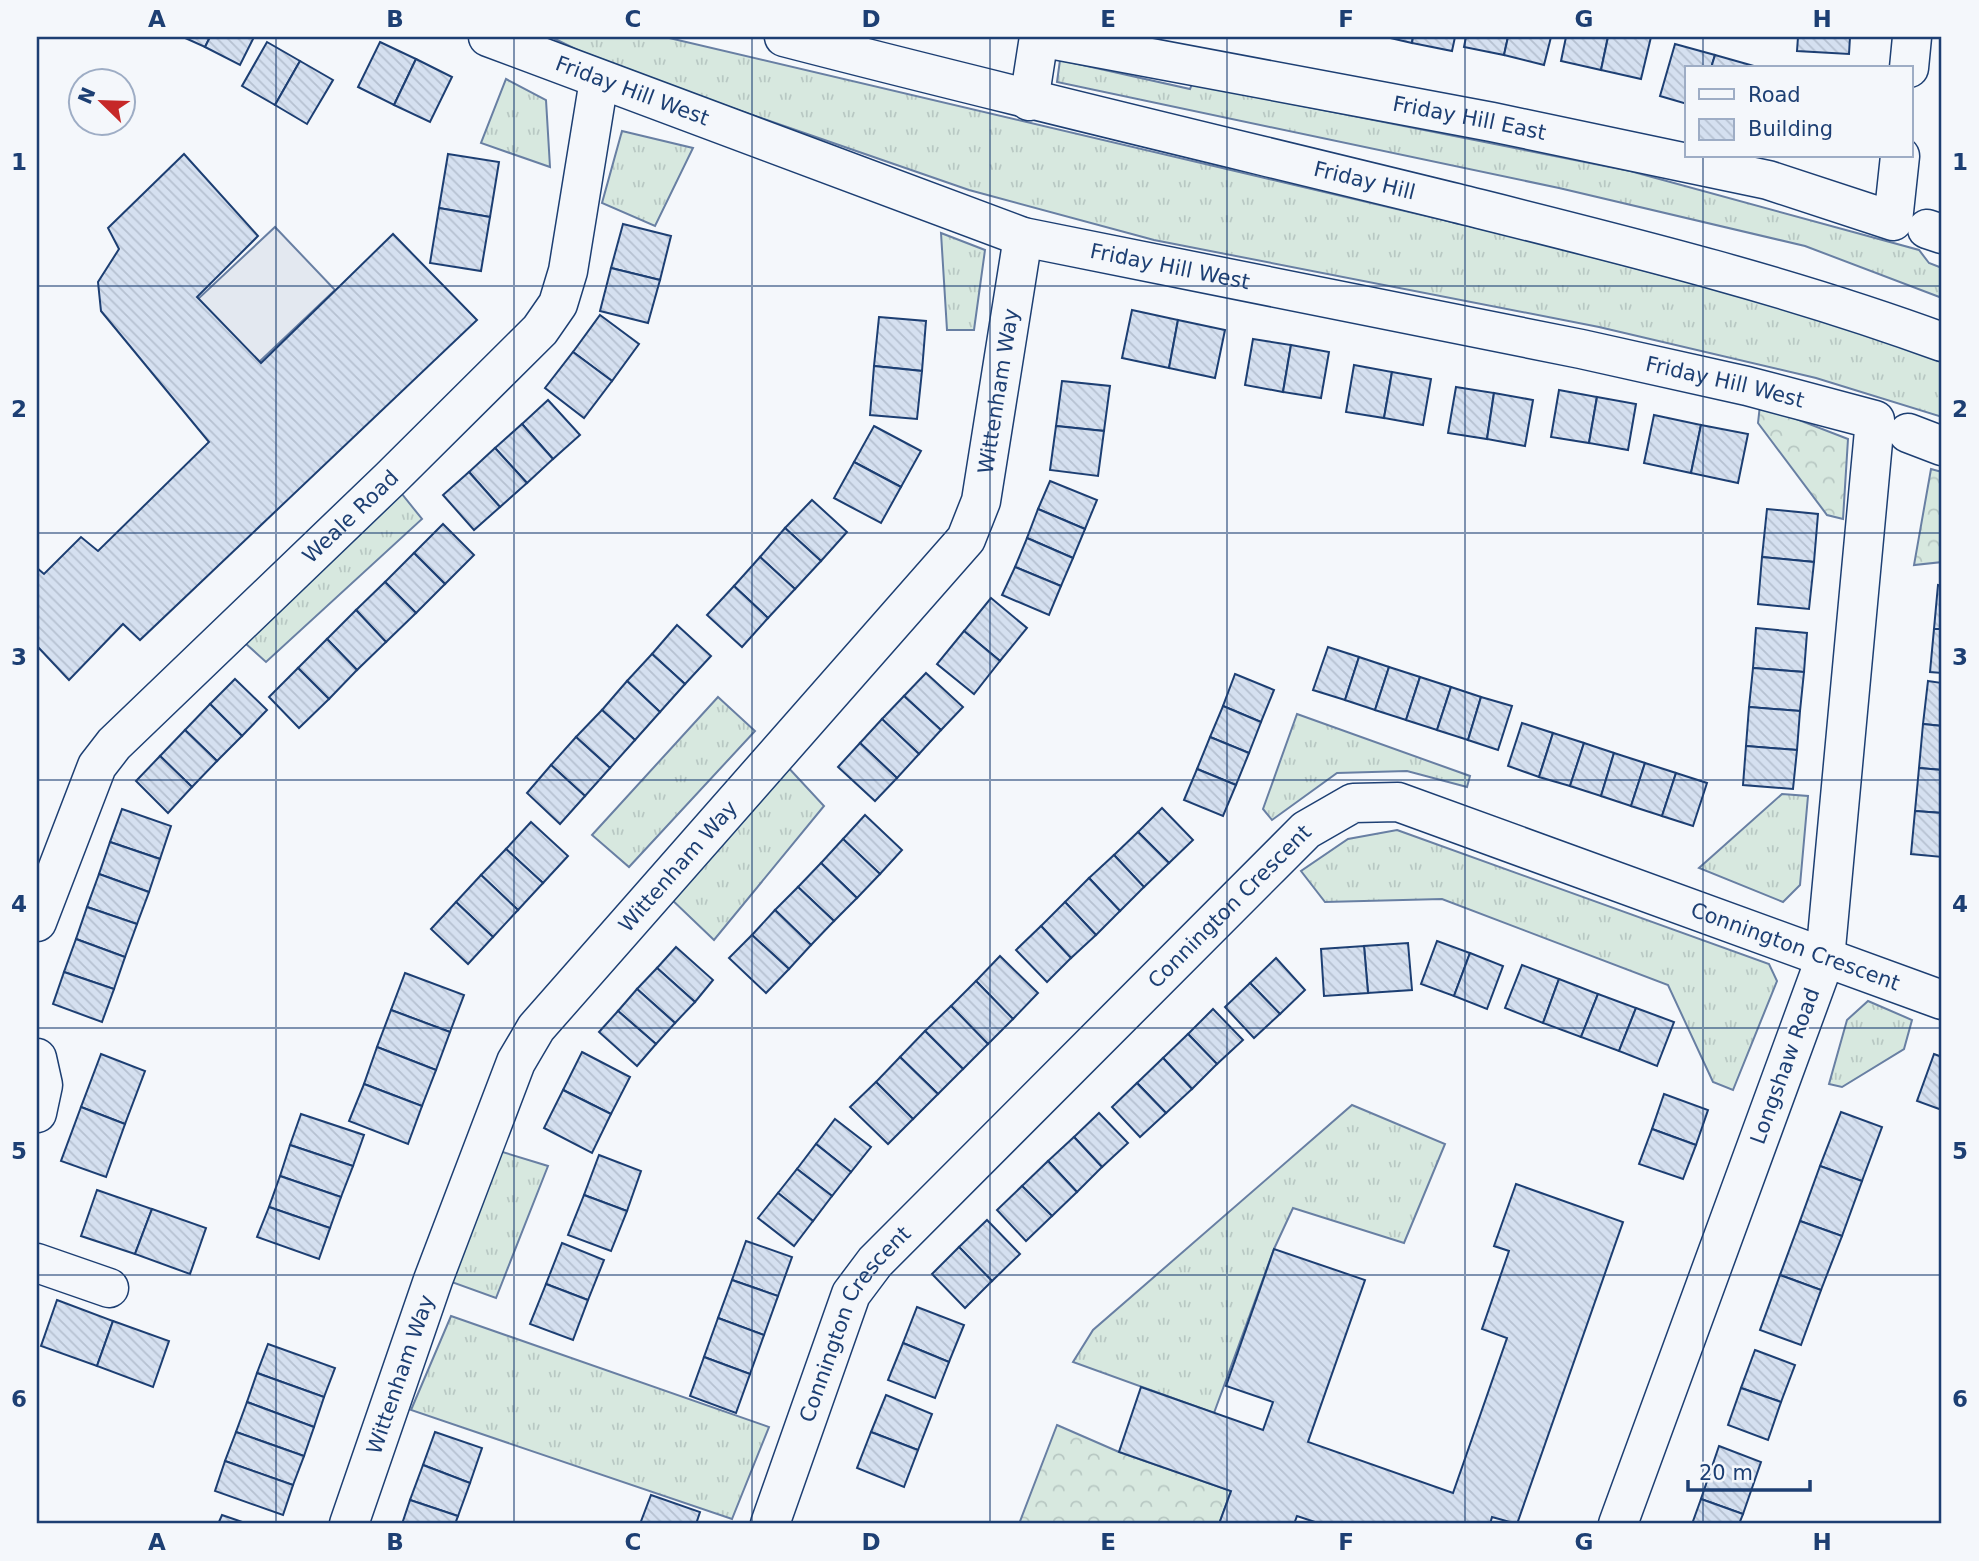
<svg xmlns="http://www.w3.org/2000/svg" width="1979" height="1561" font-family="'DejaVu Sans',sans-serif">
<defs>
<pattern id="grass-tufts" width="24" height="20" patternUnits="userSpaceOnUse" patternTransform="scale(1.75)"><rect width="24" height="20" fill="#d7e8df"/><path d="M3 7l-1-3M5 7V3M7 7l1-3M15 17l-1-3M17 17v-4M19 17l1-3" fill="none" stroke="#b8c8c3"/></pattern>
<pattern id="forest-crowns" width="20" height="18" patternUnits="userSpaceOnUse" patternTransform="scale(1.75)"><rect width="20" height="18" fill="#d7e8df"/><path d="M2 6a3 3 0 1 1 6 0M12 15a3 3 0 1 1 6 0" fill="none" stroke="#b8c8c3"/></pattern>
<pattern id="building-back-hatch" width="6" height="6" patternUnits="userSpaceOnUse" patternTransform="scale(1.75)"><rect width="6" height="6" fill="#d5e0f0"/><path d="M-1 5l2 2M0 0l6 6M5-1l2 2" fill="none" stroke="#b6c1d1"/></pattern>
</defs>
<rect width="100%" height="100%" fill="#f4f7fb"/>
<!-- grass -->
<g fill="url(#grass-tufts)" stroke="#687fa3" stroke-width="2">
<polygon points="551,37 665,37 1528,240 1870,330 1942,357 1942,417 1816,378 1599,327 1154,240 969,190 608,65"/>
<polygon points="1060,60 1190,89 1192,84 1630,171 1919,250 1929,263 1942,268 1942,298 1805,246 1559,188 1057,82"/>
<polygon points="506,79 546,100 550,167 481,143"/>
<polygon points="622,131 693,148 655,226 602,203"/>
<polygon points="941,233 985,250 974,330 947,330"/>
<polygon points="390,479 422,519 266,662 235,634"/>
<polygon points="718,697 755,731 629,867 592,835"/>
<polygon points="1297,714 1470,776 1467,787 1407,771 1337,773 1272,820 1263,809"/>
<polygon points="785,764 824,806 714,940 669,897"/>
<polygon points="1782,794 1808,796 1800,885 1783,902 1699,868"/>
<polygon points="1397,830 1769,964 1777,981 1733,1090 1713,1082 1668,985 1442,899 1325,902 1301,871 1348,839"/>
<polygon points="1868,1001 1912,1020 1904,1049 1842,1087 1829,1084 1847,1020"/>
<polygon points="1352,1105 1445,1144 1404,1243 1293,1208 1274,1249 1214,1413 1073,1362 1093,1330"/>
<polygon points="496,1150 548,1166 496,1298 446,1280"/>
<polygon points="451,1316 769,1427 732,1519 411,1410"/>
</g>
<!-- forest -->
<g fill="url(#forest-crowns)" stroke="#687fa3" stroke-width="2">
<polygon points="1760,405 1848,439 1843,519 1827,515 1758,423"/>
<polygon points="1931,469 1942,472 1942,562 1914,565"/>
<polygon points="1057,1425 1119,1452 1231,1491 1219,1524 1019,1524"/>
</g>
<!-- parking -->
<polygon fill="#e3e8f0" stroke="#687fa3" stroke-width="2" points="275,227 335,290 258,363 198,299"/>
<!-- building -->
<g fill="url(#building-back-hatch)" stroke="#1d3f73" stroke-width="2">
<polygon points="183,37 210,37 205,47"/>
<polygon points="210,37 254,37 240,65 205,47"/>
<polygon points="1386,37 1413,37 1412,43"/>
<polygon points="1413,37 1455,37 1452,51 1412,43"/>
<polygon points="1466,37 1508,37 1504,55 1464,47"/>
<polygon points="1508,37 1551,37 1544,65 1504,55"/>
<polygon points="1566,37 1608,37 1601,70 1561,61"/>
<polygon points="1608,37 1651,37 1641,79 1601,70"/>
<polygon points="1798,37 1850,37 1849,54 1797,51"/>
<polygon points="267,42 300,61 275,105 242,86"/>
<polygon points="380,42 416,59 394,105 358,87"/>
<polygon points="1675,44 1715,55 1711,68 1687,68 1687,104 1660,96"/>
<polygon points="1715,55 1754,66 1754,68 1711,68"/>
<polygon points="416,59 452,77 430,122 394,105"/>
<polygon points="300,61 333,80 307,124 275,105"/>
<polygon points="184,154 258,236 197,297 261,363 393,234 477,320 140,640 123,624 69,680 37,646 37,568 44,574 81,537 98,551 209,442 101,311 98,282 119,249 108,228"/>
<polygon points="448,154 499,162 490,217 439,208"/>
<polygon points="439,208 490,217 481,271 430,263"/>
<polygon points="623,224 671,236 660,280 611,268"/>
<polygon points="611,268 660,280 648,323 600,311"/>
<polygon points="1132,310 1178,320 1169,368 1122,358"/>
<polygon points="600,315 639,344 612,381 573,352"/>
<polygon points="879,317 926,321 922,371 874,366"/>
<polygon points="1178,320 1225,330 1215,378 1169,368"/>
<polygon points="1253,339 1291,345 1283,392 1245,385"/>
<polygon points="1291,345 1329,352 1321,398 1283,392"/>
<polygon points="573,352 612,381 584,418 545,388"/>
<polygon points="1354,365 1392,372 1384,418 1346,412"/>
<polygon points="874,366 922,371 917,419 870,415"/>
<polygon points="1392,372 1431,379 1423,425 1384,418"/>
<polygon points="1062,381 1110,386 1104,431 1056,426"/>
<polygon points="1456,387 1494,393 1487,439 1448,433"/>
<polygon points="1559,390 1597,397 1589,443 1551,437"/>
<polygon points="1494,393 1533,400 1525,446 1487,439"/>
<polygon points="1597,397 1636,404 1628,450 1589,443"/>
<polygon points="548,400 580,435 553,459 522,424"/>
<polygon points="1654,415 1701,425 1691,473 1644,463"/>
<polygon points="522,424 553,459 527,483 495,448"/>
<polygon points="1701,425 1748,434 1738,483 1691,473"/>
<polygon points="874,426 921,451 901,487 854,462"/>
<polygon points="1056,426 1104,431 1098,476 1050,470"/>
<polygon points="495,448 527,483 500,507 469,472"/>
<polygon points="854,462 901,487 881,523 834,498"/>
<polygon points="469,472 500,507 474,530 443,495"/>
<polygon points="1050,481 1097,500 1085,529 1038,509"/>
<polygon points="812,500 847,532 821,561 785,528"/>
<polygon points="1038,509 1085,529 1073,558 1027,538"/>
<polygon points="1767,509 1818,514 1814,562 1762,557"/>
<polygon points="443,524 474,555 445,584 414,553"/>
<polygon points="785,528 821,561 795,589 760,557"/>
<polygon points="1027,538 1073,558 1061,586 1015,567"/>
<polygon points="414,553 445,584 416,613 385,582"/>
<polygon points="760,557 795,589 768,618 734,586"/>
<polygon points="1762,557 1814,562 1809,609 1758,604"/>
<polygon points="1015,567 1061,586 1049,615 1002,595"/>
<polygon points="385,582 416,613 386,642 356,610"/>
<polygon points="1938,585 1942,586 1942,629 1934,629"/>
<polygon points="734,586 768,618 742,647 707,615"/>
<polygon points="991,598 1027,628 1000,661 964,631"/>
<polygon points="356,610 386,642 357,670 327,639"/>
<polygon points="677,625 711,656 685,684 652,654"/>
<polygon points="1756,628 1807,633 1804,672 1753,668"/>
<polygon points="1934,629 1942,629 1942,673 1930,672"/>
<polygon points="964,631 1000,661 974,694 937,664"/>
<polygon points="327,639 357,670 329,699 298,668"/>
<polygon points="1328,647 1359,657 1345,700 1313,690"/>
<polygon points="652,654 685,684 660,712 627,681"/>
<polygon points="1359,657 1389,667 1375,710 1345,700"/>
<polygon points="1389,667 1420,677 1406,720 1375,710"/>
<polygon points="298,668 329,699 299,728 269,697"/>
<polygon points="1753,668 1804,672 1800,711 1749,707"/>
<polygon points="926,673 963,707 941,730 904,696"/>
<polygon points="1235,674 1274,690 1261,722 1223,706"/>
<polygon points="1420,677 1451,687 1437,730 1406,720"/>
<polygon points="235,679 267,710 242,736 210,704"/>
<polygon points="627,681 660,712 635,740 602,710"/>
<polygon points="1928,681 1942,683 1942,726 1923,724"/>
<polygon points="1451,687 1481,697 1468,740 1437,730"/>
<polygon points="904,696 941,730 919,754 882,719"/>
<polygon points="1481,697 1512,706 1498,750 1468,740"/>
<polygon points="210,704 242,736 217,761 185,730"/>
<polygon points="1223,706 1261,722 1249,753 1210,737"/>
<polygon points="1749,707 1800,711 1797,750 1746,746"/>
<polygon points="602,710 635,740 610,768 576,737"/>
<polygon points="882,719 919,754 897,778 860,743"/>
<polygon points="1522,723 1553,733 1539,777 1508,766"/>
<polygon points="1923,724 1942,726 1942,770 1919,768"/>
<polygon points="185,730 217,761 192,787 160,756"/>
<polygon points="1553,733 1584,743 1570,786 1539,777"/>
<polygon points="576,737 610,768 585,796 551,765"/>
<polygon points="1210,737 1249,753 1236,785 1197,769"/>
<polygon points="860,743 897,778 875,801 838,767"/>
<polygon points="1584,743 1614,753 1601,796 1570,786"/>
<polygon points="1746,746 1797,750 1793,789 1743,785"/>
<polygon points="1614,753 1645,763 1631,806 1601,796"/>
<polygon points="160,756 192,787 168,813 136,781"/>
<polygon points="1645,763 1676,773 1662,816 1631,806"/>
<polygon points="551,765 585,796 560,824 527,793"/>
<polygon points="1919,768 1942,770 1942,813 1915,811"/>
<polygon points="1197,769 1236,785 1223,816 1184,800"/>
<polygon points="1676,773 1707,783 1693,826 1662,816"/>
<polygon points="1162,808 1193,840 1169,863 1138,832"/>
<polygon points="122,809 171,826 160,859 110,842"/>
<polygon points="1915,811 1942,813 1942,857 1911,854"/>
<polygon points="865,815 902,850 880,874 843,839"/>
<polygon points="531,822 568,856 543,883 506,849"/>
<polygon points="1138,832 1169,863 1144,887 1114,855"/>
<polygon points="843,839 880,874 857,898 821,863"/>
<polygon points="110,842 160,859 149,892 99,874"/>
<polygon points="506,849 543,883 518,910 481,875"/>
<polygon points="1114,855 1144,887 1120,911 1089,878"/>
<polygon points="821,863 857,898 834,921 798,887"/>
<polygon points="99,874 149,892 137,924 87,907"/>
<polygon points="481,875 518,910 493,937 456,902"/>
<polygon points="1089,878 1120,911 1096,935 1065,902"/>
<polygon points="798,887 834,921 811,945 775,910"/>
<polygon points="456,902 493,937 468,964 431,929"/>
<polygon points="1065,902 1096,935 1071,958 1041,926"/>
<polygon points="87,907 137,924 125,957 76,939"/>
<polygon points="775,910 811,945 789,969 752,935"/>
<polygon points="1041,926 1071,958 1047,982 1016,950"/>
<polygon points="752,935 789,969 766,993 729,958"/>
<polygon points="76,939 125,957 114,989 64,972"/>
<polygon points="1437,941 1470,953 1454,996 1421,984"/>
<polygon points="1408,943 1412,990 1368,993 1364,946"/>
<polygon points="1364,946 1368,993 1324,996 1321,949"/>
<polygon points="676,947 713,980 695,1002 657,968"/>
<polygon points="1470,953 1503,966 1487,1009 1454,996"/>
<polygon points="1000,956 1038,993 1013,1019 976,981"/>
<polygon points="1276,958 1305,990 1280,1014 1250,983"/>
<polygon points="1522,965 1559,979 1543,1023 1505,1008"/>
<polygon points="657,968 695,1002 675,1023 637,989"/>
<polygon points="64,972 114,989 102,1022 53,1004"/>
<polygon points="405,973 464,995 450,1032 391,1010"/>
<polygon points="1559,979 1598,994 1581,1037 1543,1023"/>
<polygon points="976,981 1013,1019 988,1044 951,1006"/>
<polygon points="1250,983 1280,1014 1254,1038 1225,1007"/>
<polygon points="637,989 675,1023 656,1044 618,1011"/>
<polygon points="1598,994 1636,1008 1619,1051 1581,1037"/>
<polygon points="951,1006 988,1044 963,1069 925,1031"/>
<polygon points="1636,1008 1674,1022 1657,1066 1619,1051"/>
<polygon points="1213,1009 1243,1040 1217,1064 1188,1034"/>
<polygon points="391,1010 450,1032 436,1070 377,1047"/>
<polygon points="618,1011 656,1044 637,1066 599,1032"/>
<polygon points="925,1031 963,1069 938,1094 900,1057"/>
<polygon points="1188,1034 1217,1064 1192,1089 1163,1058"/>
<polygon points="377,1047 436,1070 422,1106 364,1084"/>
<polygon points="582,1052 630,1077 611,1114 563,1090"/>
<polygon points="101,1054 145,1071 125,1124 81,1107"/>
<polygon points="1934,1054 1942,1057 1942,1110 1917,1101"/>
<polygon points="900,1057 938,1094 913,1119 876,1082"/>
<polygon points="1163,1058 1192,1089 1166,1113 1137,1083"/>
<polygon points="876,1082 913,1119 888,1144 850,1107"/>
<polygon points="1137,1083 1166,1113 1140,1137 1112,1107"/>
<polygon points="364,1084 422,1106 408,1144 349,1121"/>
<polygon points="563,1090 611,1114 592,1153 544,1128"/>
<polygon points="1664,1094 1708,1110 1696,1145 1652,1129"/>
<polygon points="81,1107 125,1124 106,1177 61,1161"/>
<polygon points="1841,1112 1882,1127 1862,1181 1820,1166"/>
<polygon points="1099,1113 1128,1143 1102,1167 1074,1137"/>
<polygon points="301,1114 364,1135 353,1166 290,1145"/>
<polygon points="835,1119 871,1147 851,1172 816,1144"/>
<polygon points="1652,1129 1696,1145 1683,1179 1639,1164"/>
<polygon points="1074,1137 1102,1167 1077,1192 1048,1161"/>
<polygon points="816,1144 851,1172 832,1196 797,1169"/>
<polygon points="290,1145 353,1166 341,1197 280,1176"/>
<polygon points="599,1155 641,1171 627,1211 584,1195"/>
<polygon points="1048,1161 1077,1192 1052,1216 1022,1186"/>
<polygon points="1820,1166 1862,1181 1842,1236 1800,1221"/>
<polygon points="797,1169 832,1196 813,1221 778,1193"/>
<polygon points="280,1176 341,1197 330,1228 269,1207"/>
<polygon points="1516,1184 1623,1222 1517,1524 1492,1517 1490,1524 1321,1524 1297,1516 1294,1524 1219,1524 1231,1491 1119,1452 1141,1387 1263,1430 1273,1402 1226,1386 1274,1249 1365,1280 1308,1442 1453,1493 1507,1338 1482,1329 1509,1251 1494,1246"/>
<polygon points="1022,1186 1052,1216 1026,1241 997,1210"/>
<polygon points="97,1190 152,1209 135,1254 81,1236"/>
<polygon points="778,1193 813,1221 794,1246 758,1218"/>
<polygon points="584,1195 627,1211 611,1251 568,1235"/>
<polygon points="269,1207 330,1228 319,1259 257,1237"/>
<polygon points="152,1209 206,1228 190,1274 135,1254"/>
<polygon points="987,1220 1020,1254 992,1281 959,1247"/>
<polygon points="1800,1221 1842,1236 1821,1290 1780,1275"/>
<polygon points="746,1241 792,1257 778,1296 732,1280"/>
<polygon points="562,1243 604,1260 588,1300 546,1284"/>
<polygon points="959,1247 992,1281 965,1308 932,1274"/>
<polygon points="1780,1275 1821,1290 1801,1345 1760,1330"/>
<polygon points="732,1280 778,1296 764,1335 718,1318"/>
<polygon points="546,1284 588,1300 573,1340 530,1324"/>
<polygon points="57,1300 113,1321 97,1366 41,1346"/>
<polygon points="917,1307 964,1325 949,1362 903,1343"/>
<polygon points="718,1318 764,1335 750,1374 704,1357"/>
<polygon points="113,1321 169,1341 153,1387 97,1366"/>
<polygon points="903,1343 949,1362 935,1398 888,1380"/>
<polygon points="268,1344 335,1368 324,1397 257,1373"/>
<polygon points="1755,1350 1795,1365 1781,1402 1741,1388"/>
<polygon points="704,1357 750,1374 736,1413 690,1396"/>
<polygon points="257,1373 324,1397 314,1427 247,1402"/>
<polygon points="1741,1388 1781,1402 1768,1440 1728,1425"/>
<polygon points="886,1395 932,1414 918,1450 871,1432"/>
<polygon points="247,1402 314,1427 304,1456 236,1432"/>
<polygon points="236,1432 304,1456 293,1485 225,1461"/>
<polygon points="435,1432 482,1448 470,1483 423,1465"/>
<polygon points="871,1432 918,1450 904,1487 857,1468"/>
<polygon points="1719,1446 1761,1462 1743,1514 1701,1499"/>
<polygon points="225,1461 293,1485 283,1515 215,1491"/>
<polygon points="423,1465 470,1483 458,1516 410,1500"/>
<polygon points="651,1495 700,1512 696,1524 640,1524"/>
<polygon points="1701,1499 1743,1514 1739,1524 1692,1524"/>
<polygon points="410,1500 458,1516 455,1524 402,1524"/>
<polygon points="222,1515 248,1524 218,1524"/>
</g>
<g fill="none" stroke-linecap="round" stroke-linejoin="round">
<!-- minor casing -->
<g stroke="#1d3f73" stroke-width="41">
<g id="minor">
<path id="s1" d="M 488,37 L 1023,237 L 1581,349 L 1747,386 L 1875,420 L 1825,959 L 1618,1524"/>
<path id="s2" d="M 1039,37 L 1492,122 L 1768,180 L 1893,221 L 1900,156"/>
<polyline points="1909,68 1912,37"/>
<polyline points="1029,101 1039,37"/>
<polyline points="1927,229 1942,234"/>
<polyline points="1908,433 1942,446"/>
<path id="s3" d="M 37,922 L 97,766 L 114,744 L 390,479 L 540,330 L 558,304 L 568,271 L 599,80"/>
<polyline points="37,1058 43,1085 37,1113"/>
<polyline points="37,1263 109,1288"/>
<path id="s4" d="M 349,1524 L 433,1280 L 516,1062 L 536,1028 L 966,539 L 981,501 L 1023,237"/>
<path id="s5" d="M 770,1524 L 851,1294 L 875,1262 L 1306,830 L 1353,803 L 1398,802 L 1942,1000"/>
</g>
</g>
<!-- major casing -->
<g stroke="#1d3f73" stroke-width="41">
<g id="major">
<path id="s6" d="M 784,37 C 1007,95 1232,148 1456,203 C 1620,244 1784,284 1942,342"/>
</g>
</g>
<!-- minor -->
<use href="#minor" stroke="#f4f7fb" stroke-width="38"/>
<!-- major -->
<use href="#major" stroke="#f4f7fb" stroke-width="38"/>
</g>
<!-- grid -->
<path fill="none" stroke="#1d3f73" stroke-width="2" stroke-opacity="0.55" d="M 276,37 L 276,1524M 514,37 L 514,1524M 752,37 L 752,1524M 990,37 L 990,1524M 1227,37 L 1227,1524M 1465,37 L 1465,1524M 1703,37 L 1703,68M 1703,156 L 1703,1524M 37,286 L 1942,286M 37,533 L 1942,533M 37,780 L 1942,780M 37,1028 L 1942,1028M 37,1275 L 1942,1275"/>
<g text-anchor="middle" stroke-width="5" stroke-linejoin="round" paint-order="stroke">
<!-- street labels -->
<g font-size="21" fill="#1d3f73" stroke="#f4f7fb">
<text dy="7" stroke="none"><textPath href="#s1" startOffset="154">Friday Hill West</textPath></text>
<text dy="7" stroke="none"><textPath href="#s2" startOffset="438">Friday Hill East</textPath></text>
<text dy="7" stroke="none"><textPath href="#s6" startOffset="598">Friday Hill</textPath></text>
<text dy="7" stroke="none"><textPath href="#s1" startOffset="721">Friday Hill West</textPath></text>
<text dy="7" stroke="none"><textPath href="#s1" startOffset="1288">Friday Hill West</textPath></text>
<text dy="7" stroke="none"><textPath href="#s4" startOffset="1334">Wittenham Way</textPath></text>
<text dy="7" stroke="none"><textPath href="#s3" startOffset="523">Weale Road</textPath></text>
<text dy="7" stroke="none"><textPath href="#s4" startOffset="746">Wittenham Way</textPath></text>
<text dy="7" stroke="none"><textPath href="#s5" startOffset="786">Connington Crescent</textPath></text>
<text dy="7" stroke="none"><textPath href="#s5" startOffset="1416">Connington Crescent</textPath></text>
<text transform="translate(1785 1066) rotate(-70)" y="7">Longshaw Road</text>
<text dy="7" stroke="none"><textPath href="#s5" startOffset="219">Connington Crescent</textPath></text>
<text dy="7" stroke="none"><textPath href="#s4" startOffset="158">Wittenham Way</textPath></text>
</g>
</g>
<!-- border -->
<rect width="1979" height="1561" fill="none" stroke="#f4f7fb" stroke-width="77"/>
<!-- legend -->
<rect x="1685" y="66" width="228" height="91" fill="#f4f7fb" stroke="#9eadc5" stroke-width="2"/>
<rect x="1699" y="89" width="35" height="10" fill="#f4f7fb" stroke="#9eadc5" stroke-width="2"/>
<text x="1748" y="102" font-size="21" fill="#1d3f73">Road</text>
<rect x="1699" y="119" width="35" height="21" fill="url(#building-back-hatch)" stroke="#9eadc5" stroke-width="2"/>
<text x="1748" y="136" font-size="21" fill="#1d3f73">Building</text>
<!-- north arrow -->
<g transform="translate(102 102) rotate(293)"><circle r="33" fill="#f4f7fb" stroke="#9eadc5" stroke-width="2"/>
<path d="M0-5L12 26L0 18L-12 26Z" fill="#c62828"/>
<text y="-10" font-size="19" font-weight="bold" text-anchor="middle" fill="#1d3f73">N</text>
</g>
<!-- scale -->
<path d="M1688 1480v10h122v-10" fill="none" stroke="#1d3f73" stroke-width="3.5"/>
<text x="1699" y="1480" font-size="21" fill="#1d3f73" stroke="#f4f7fb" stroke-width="5" paint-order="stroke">20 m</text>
<rect x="38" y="38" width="1902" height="1484" fill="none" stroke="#1d3f73" stroke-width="2.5"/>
<g font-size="23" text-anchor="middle" font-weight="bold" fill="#1d3f73">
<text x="157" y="27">A</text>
<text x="395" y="27">B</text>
<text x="633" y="27">C</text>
<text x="871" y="27">D</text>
<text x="1108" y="27">E</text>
<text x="1346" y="27">F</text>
<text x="1584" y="27">G</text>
<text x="1822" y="27">H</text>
<text x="19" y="170">1</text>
<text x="1960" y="170">1</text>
<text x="19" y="417">2</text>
<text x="1960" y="417">2</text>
<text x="19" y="665">3</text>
<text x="1960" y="665">3</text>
<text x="19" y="912">4</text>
<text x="1960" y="912">4</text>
<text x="19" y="1159">5</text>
<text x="1960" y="1159">5</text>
<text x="19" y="1407">6</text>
<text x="1960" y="1407">6</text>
<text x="157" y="1550">A</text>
<text x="395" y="1550">B</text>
<text x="633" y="1550">C</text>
<text x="871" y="1550">D</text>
<text x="1108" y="1550">E</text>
<text x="1346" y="1550">F</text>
<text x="1584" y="1550">G</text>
<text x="1822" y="1550">H</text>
</g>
</svg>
